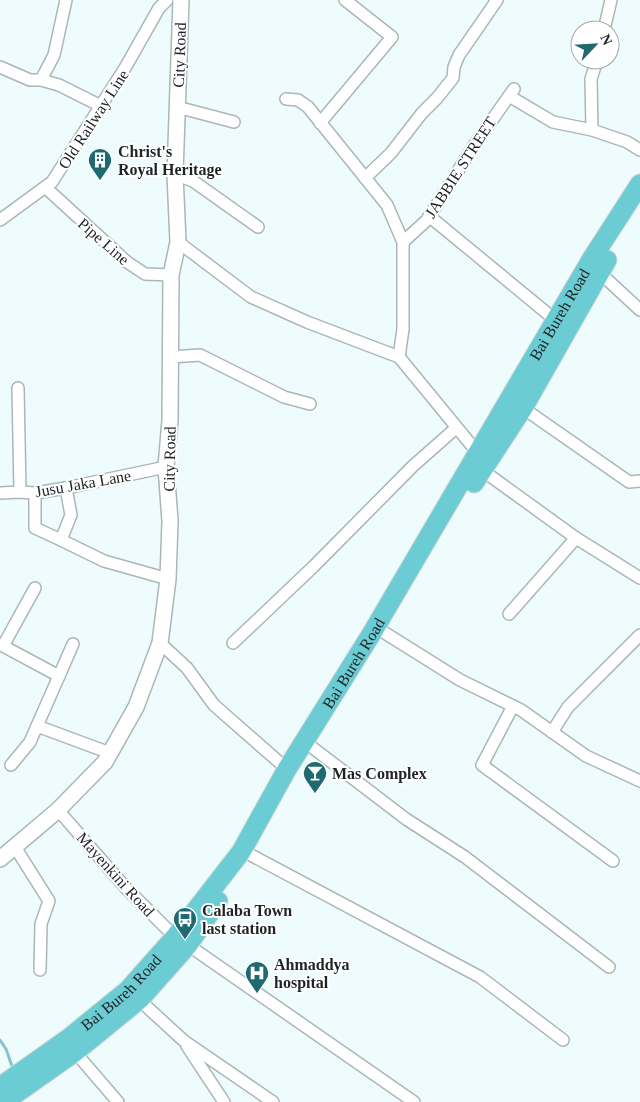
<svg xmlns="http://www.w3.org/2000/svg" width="640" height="1102" font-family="Georgia,serif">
<rect width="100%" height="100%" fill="#eefcfd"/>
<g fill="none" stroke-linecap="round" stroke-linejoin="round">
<!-- stream -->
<polyline stroke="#85c5cb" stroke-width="3" points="0,1040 6,1049 13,1069"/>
<!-- minor casing -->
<g stroke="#aab7b8" stroke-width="14">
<g id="minor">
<polyline points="604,30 611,0"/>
<polyline points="0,67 30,80 41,80 59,85 101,106"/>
<polyline points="41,80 54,55 66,0"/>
<polyline points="509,96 553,122 592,130 627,142 640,150"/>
<polyline points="286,99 298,100 308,107 387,205 403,242 403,329 399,357 477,452"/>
<polyline points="177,107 234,122"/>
<polyline points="320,123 392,37 345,0"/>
<polyline points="592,130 591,79 597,60"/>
<polyline points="175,174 193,181 258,227"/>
<polyline points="365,178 391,153 422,113 437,98 453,78 454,67 459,55 497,0"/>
<polyline points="45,187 127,262 145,274 171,275"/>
<polyline points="429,216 559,323"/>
<polyline points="0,220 52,182 125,68 159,8 167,0"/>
<polyline points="178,242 251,297 307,322 399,357"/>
<polyline points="403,242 427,220 475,144 514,89"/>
<polyline points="599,272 640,310"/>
<polyline points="171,357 200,355 284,397 310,404"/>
<polyline points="18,388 20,492"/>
<polyline points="523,408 629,482 640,481"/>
<polyline points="482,470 576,538 640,578"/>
<polyline points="0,493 20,492 35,493 66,488 166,467"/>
<polyline points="35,493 35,528 61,540 71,515 66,488"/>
<polyline points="61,540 104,561 168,579"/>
<polyline points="35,588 3,646 59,676 37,726 110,753"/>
<polyline points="509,614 576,538"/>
<polyline points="385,633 460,680 521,710 586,756 640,781"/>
<polyline points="160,643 187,668 214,705 287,769"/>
<polyline points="233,643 314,566 413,466 456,428"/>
<polyline points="59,676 73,644"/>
<polyline points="513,706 482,765 613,861"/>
<polyline points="552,732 568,707 640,635"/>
<polyline points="313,748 406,819 465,857 609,967"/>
<polyline points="11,765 30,742 37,726"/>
<polyline points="58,810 126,888 175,937"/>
<polyline points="15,847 49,901 41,924 40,970"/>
<polyline points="249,854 480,977 563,1040"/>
<polyline points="188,945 414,1102"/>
<polyline points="135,996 184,1041 273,1102"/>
<polyline points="187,1046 224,1102"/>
<polyline points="75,1052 118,1102"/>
</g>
</g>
<!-- secondary casing -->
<g stroke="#aab7b8" stroke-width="18">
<polyline id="secondary" points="0,859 58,810 105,762 136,707 160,643 168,579 170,521 166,467 170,420 171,275 178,242 175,174 181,0"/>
</g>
<!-- trunk casing -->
<g stroke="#d6d7d7" stroke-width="21">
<g id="trunk">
<polyline points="474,483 523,408 607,260"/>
<path id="s1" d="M 0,1087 L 69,1038 L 128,990 L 175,937 L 241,852 L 287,769 L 372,633 L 591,260 L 640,184"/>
<polyline points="4,1102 75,1052 140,999 188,945 218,901"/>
</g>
</g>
<!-- minor -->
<use href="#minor" stroke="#fff" stroke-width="11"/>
<!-- secondary -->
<use href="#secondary" stroke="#fff" stroke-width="15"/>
<!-- trunk -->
<use href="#trunk" stroke="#6cccd4" stroke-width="19"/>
</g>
<!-- icons -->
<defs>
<g id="building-pin" transform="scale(1.25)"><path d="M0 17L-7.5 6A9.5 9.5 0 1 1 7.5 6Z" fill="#1e6a70" stroke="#fff"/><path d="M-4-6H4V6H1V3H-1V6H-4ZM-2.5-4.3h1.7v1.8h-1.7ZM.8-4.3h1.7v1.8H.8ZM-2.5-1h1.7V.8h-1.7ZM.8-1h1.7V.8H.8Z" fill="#fff"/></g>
<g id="bar-pin" transform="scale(1.25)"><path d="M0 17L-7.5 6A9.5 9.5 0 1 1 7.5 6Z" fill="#1e6a70" stroke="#fff"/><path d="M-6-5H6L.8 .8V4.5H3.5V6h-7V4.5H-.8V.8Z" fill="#fff"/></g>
<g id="bus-pin" transform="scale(1.25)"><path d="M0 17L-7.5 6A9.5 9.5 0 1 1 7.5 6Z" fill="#1e6a70" stroke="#fff"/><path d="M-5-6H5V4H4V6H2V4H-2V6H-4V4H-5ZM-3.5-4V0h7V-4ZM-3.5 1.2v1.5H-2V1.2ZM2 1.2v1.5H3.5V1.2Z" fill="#fff"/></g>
<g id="hospital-pin" transform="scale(1.25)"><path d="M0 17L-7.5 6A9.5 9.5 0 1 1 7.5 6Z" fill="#1e6a70" stroke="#fff"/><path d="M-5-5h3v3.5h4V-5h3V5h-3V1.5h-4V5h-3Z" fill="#fff"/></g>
</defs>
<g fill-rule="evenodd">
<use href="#building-pin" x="100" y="160"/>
<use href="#bar-pin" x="315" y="773"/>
<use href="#bus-pin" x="185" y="919"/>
<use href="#hospital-pin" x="257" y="973"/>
</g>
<g text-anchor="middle" stroke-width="4" stroke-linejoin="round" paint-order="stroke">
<!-- street labels -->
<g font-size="16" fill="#1e2323" stroke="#fff">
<text transform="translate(179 55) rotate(-88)" y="6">City Road</text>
<text transform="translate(93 119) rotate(-57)" y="6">Old Railway Line</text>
<text transform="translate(460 167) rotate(-57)" y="6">JABBIE STREET</text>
<text transform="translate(104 241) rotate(41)" y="6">Pipe Line</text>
<text dy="6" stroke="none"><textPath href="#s1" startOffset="964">Bai Bureh Road</textPath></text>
<text transform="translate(169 459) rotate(-89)" y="6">City Road</text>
<text transform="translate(83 483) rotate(-10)" y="6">Jusu Jaka Lane</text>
<text dy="6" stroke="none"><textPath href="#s1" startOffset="559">Bai Bureh Road</textPath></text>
<text transform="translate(116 874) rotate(48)" y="6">Mayenkini Road</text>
<text dy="6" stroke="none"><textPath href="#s1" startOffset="154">Bai Bureh Road</textPath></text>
</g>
<!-- poi labels -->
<g font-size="16" font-weight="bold" fill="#1e2323" stroke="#fff" text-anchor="start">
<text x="118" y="157">Christ's<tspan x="118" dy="18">Royal Heritage</tspan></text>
<text x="332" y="779">Mas Complex</text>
<text x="202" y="916">Calaba Town<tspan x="202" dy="18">last station</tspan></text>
<text x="274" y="970">Ahmaddya<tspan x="274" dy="18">hospital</tspan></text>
</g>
</g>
<!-- north arrow -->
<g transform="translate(595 45) rotate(65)"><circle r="24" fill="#ffffff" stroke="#a5a7a7"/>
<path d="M0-4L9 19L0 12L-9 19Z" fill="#1e6a70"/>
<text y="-8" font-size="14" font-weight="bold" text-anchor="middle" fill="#1e2323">N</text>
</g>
</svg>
